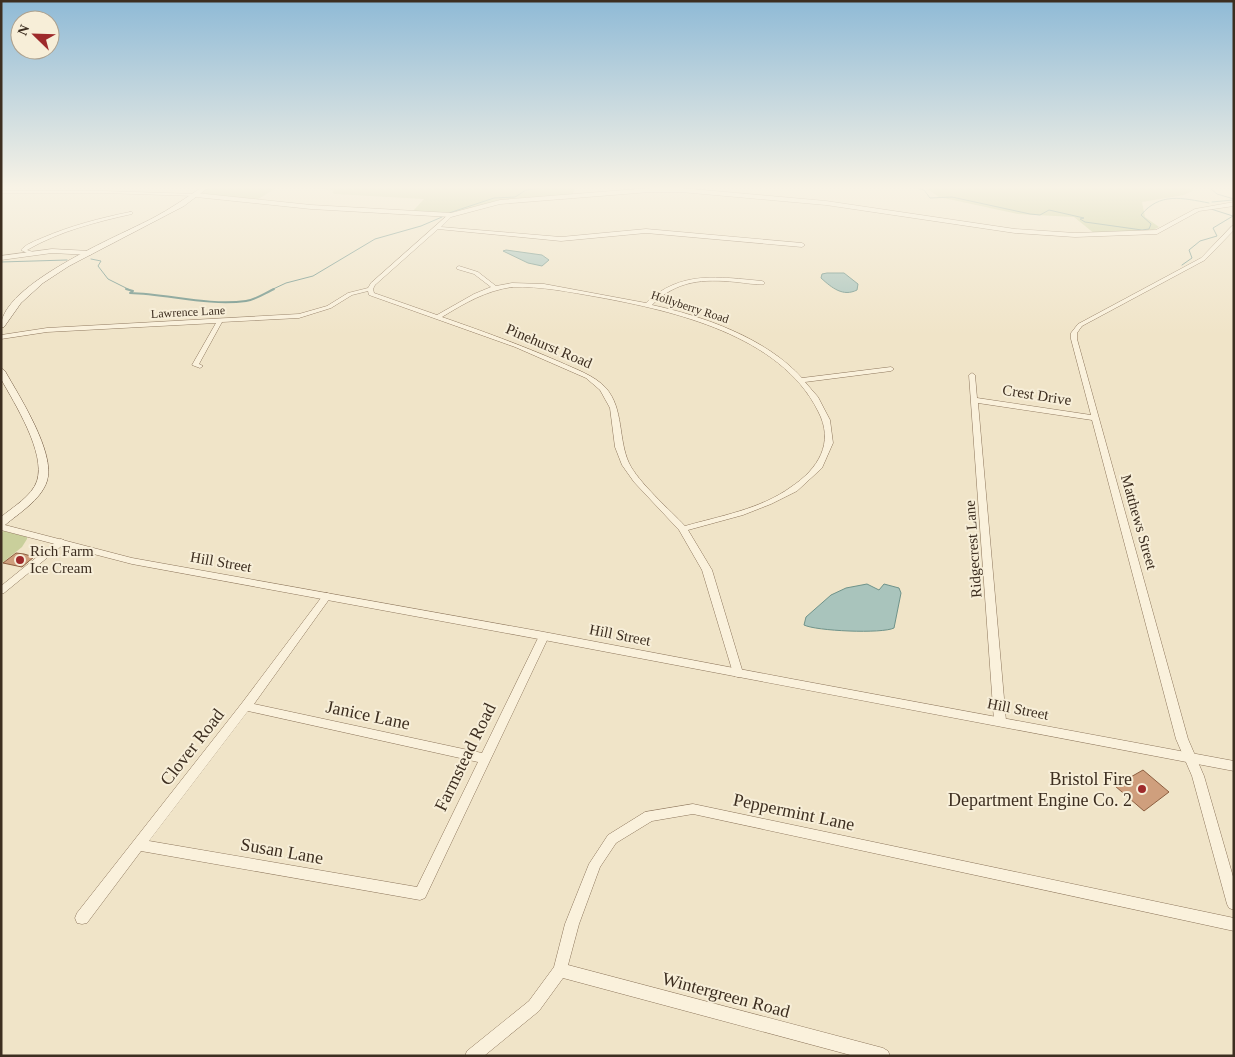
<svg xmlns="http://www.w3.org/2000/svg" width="1235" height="1057" font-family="Georgia,serif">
<rect width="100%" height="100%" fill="#f0e4c8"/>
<!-- green -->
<g fill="#c9cf9b">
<polygon points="206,187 278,187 255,201 196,195"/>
<polygon points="300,187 576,187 572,195 500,202 451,215 413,211 424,199 335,194 332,193 334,190"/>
<polygon points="939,187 1187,187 1194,190 1184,195 1142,202 1145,217 1159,227 1153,230 1095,234 1074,217 1018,214 939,197 927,189"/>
<polygon points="4,531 27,537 27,539 22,547 1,564 1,532"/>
</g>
<!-- water -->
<g fill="#a9c4bc" stroke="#6f938a">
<polygon points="506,250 542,255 549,260 542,266 528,263 503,251"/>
<path d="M 827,273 L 844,273 L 858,284 L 857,290 C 843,297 832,288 821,278 L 822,274 Z"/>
<path d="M 867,584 L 879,590 L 884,584 L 899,588 L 901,593 L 894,628 C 882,634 816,631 804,625 L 806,617 L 831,595 L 846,588 Z"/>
</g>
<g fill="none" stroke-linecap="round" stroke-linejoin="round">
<!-- stream-far1 -->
<g stroke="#6f938a" stroke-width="1">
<path d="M 914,187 L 924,190 L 930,198 L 952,197 L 1030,214 L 1040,215 L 1049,210 L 1084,218 L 1080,219 L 1085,222 L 1142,230 L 1149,229 L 1151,224 L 1141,215 C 1160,192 1182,198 1209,203"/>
<polyline points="1212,187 1211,189 1217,194 1234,199"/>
<polyline points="1212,202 1233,200"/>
<polyline points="449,213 494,198 515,197 526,190 548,187"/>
<polyline points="91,259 101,261 98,266 108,279 130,290"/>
<polyline points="1,262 67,260"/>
<polyline points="1182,265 1192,258 1189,250 1200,241 1217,236 1213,228 1233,216 1211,209"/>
<polyline points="271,290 286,283 313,276 375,239 421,226 442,217"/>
</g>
<!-- stream -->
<path stroke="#6f938a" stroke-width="2" d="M 126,289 L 133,291 L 130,293 C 168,294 207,306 246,301 C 255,300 265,293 274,289"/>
</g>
<!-- building -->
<g fill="#cf9f7d" stroke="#8d5f41">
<polygon points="16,553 24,554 34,557 22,567 3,563"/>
<polygon points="1143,770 1169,792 1144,811 1115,786"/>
</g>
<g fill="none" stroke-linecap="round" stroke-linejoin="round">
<!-- minor casing -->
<g stroke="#8d765c" stroke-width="1">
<g id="minor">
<polygon points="1,191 104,191 196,194 198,195 196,196 104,193 1,193"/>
<path d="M 130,212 L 132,212 L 132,214 C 96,222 60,231 27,250 L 33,252 L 33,254 L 29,254 L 21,250 C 26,244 35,241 42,238 C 70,226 100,218 130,212 Z"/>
<path d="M 449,214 L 453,215 L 441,227 L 561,237 L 646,229 L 802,243 L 805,245 L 802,247 L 646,233 L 561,241 L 438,229 L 375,285 L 373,289 L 374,293 L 437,315 L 474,294 L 491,287 L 474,274 L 457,269 L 457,267 L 459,266 L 478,272 L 496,286 L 512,283 L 544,284 L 646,303 C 680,270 719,277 762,281 L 764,282 L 764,284 C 755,285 746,283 736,282 C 703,279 677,280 652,305 C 703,316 766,338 802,378 L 891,367 L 894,369 L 891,371 L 805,382 L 818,397 L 830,420 L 833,443 L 822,468 L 797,491 L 771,504 L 743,515 L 688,530 L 712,570 L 743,673 L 742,676 L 738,677 L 734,676 L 733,673 L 702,570 L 679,530 L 634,482 L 622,465 L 615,447 L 610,408 L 600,390 L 586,378 L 515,347 L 369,295 L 368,291 L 352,295 L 331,308 L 299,318 L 222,322 L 199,364 L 203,366 L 200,368 L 192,365 L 216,323 L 47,332 L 1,339 L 1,335 L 47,328 L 299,314 L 327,306 L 348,293 L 368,288 L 371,283 ZM 512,287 C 541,286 569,292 598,297 C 674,311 780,335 818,411 C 835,443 818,469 791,487 C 761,509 720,516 685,526 C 670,510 638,482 629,463 C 618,439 624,409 606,388 C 594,375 575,369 560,362 C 521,345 482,331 442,317 C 465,303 485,291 512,287 Z"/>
<polygon points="1232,226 1234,226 1234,230 1205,260 1082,326 1077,333 1077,339 1188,739 1204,776 1234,880 1234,910 1229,908 1227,904 1192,776 1176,739 1092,420 978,403 1006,721 1004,724 1000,725 996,724 994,721 969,375 972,373 975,375 977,398 1091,415 1071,339 1071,333 1078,324 1201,258"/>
<polygon points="61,539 64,540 65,542 64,544 4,593 1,594 1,586 58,540"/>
<path d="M 327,593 L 330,594 L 332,596 L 330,598 L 254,704 L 482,753 L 539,636 L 540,633 L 548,633 L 549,636 L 425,898 L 420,900 L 141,851 L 87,923 L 82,924 L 77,923 L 75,918 L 77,913 L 242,703 L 324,594 ZM 248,711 L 478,762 L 417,887 L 149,841 Z"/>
<polygon points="693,804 1234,918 1234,931 693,814 652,821 616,843 600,867 579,924 568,965 883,1048 888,1051 890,1056 854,1056 563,978 539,1011 484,1056 465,1056 467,1051 529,1001 554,967 565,924 589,864 608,835 645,812"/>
</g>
</g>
<!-- tertiary casing -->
<g stroke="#8d765c" stroke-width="1">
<g id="tertiary">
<polygon points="650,188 681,188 826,201 1015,229 1075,233 1156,230 1195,209 1234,202 1234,206 1199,211 1157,234 1075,237 1015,233 826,205 681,192 650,192 500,204 451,217 311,209 196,197 193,195 196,193 311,205 451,213 500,200"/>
<polygon points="52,249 90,251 93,253 90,255 52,253 1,260 1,256"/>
<polygon points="1,524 132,558 544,632 792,679 1234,761 1234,771 544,640 132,564 1,530"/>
</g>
</g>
<!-- secondary casing -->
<g stroke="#6f573f" stroke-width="1">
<g id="secondary">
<path d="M 202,187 L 209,187 L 184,206 L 69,266 L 43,283 L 21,303 L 4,327 L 1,327 C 1,284 119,236 153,218 C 170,209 186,198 202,187 Z"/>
<path d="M 1,368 L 5,371 C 19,396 56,453 47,481 C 41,500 19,513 5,525 L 1,526 L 1,517 C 13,507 32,496 37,481 C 46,453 15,404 1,379 Z"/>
</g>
</g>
<!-- minor -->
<use href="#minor" fill="#faf1dc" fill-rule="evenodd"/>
<!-- tertiary -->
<use href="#tertiary" fill="#faf1dc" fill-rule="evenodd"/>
<!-- secondary -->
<use href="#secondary" fill="#faf1dc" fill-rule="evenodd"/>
</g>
<!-- sky -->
<linearGradient id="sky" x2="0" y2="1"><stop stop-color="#8fbad6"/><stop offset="0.56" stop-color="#f8f3e6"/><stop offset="1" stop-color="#f8f3e6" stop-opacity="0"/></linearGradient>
<rect width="1235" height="335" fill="url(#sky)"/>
<!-- markers -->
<g fill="#9e2a2b" stroke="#f7eed8" stroke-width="2">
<circle cx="20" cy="560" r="5"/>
<circle cx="1142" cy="789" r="5"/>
</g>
<g text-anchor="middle" stroke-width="4" stroke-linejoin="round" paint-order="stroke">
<!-- far-street labels -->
<g font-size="12" fill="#3d2e20" stroke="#f7eed8">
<text transform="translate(690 307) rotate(18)" y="4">Hollyberry Road</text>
<text transform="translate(188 312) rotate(-3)" y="4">Lawrence Lane</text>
</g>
<!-- street labels -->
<g font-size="15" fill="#3d2e20" stroke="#f7eed8">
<text transform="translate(549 346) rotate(23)" y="5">Pinehurst Road</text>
<text transform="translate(1037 395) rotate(9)" y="5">Crest Drive</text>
<text transform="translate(1139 522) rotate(74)" y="5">Matthews Street</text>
<text transform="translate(973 549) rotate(-94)" y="5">Ridgecrest Lane</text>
<text transform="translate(221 562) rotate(10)" y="5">Hill Street</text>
<text transform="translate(620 635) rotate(11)" y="5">Hill Street</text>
<text transform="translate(1018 709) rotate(11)" y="5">Hill Street</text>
</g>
<!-- poi labels -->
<g font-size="15" fill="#3d2e20" stroke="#f7eed8" text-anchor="start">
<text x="30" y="556">Rich Farm<tspan x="30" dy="17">Ice Cream</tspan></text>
</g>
<!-- near-street labels -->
<g font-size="18" fill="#3d2e20" stroke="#f7eed8">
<text transform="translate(368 715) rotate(12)" y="6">Janice Lane</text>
<text transform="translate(192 747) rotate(-52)" y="6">Clover Road</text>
<text transform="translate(465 757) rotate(-64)" y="6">Farmstead Road</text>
<text transform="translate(794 812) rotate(12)" y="6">Peppermint Lane</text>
<text transform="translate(282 851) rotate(10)" y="6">Susan Lane</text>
<text transform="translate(726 995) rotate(15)" y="6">Wintergreen Road</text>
</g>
<!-- near-poi labels -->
<g font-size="18" fill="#3d2e20" stroke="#f7eed8" text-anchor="end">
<text x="1132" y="785">Bristol Fire<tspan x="1132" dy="21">Department Engine Co. 2</tspan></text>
</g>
</g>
<!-- border -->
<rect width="1235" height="1057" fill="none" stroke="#3d2e20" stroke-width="5"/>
<!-- north arrow -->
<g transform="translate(35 35) rotate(293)"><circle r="24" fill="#f7eed8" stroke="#ada18e"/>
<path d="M0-4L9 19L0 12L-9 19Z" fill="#9e2a2b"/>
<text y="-8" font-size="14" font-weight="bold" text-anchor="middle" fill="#3d2e20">N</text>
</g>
</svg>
